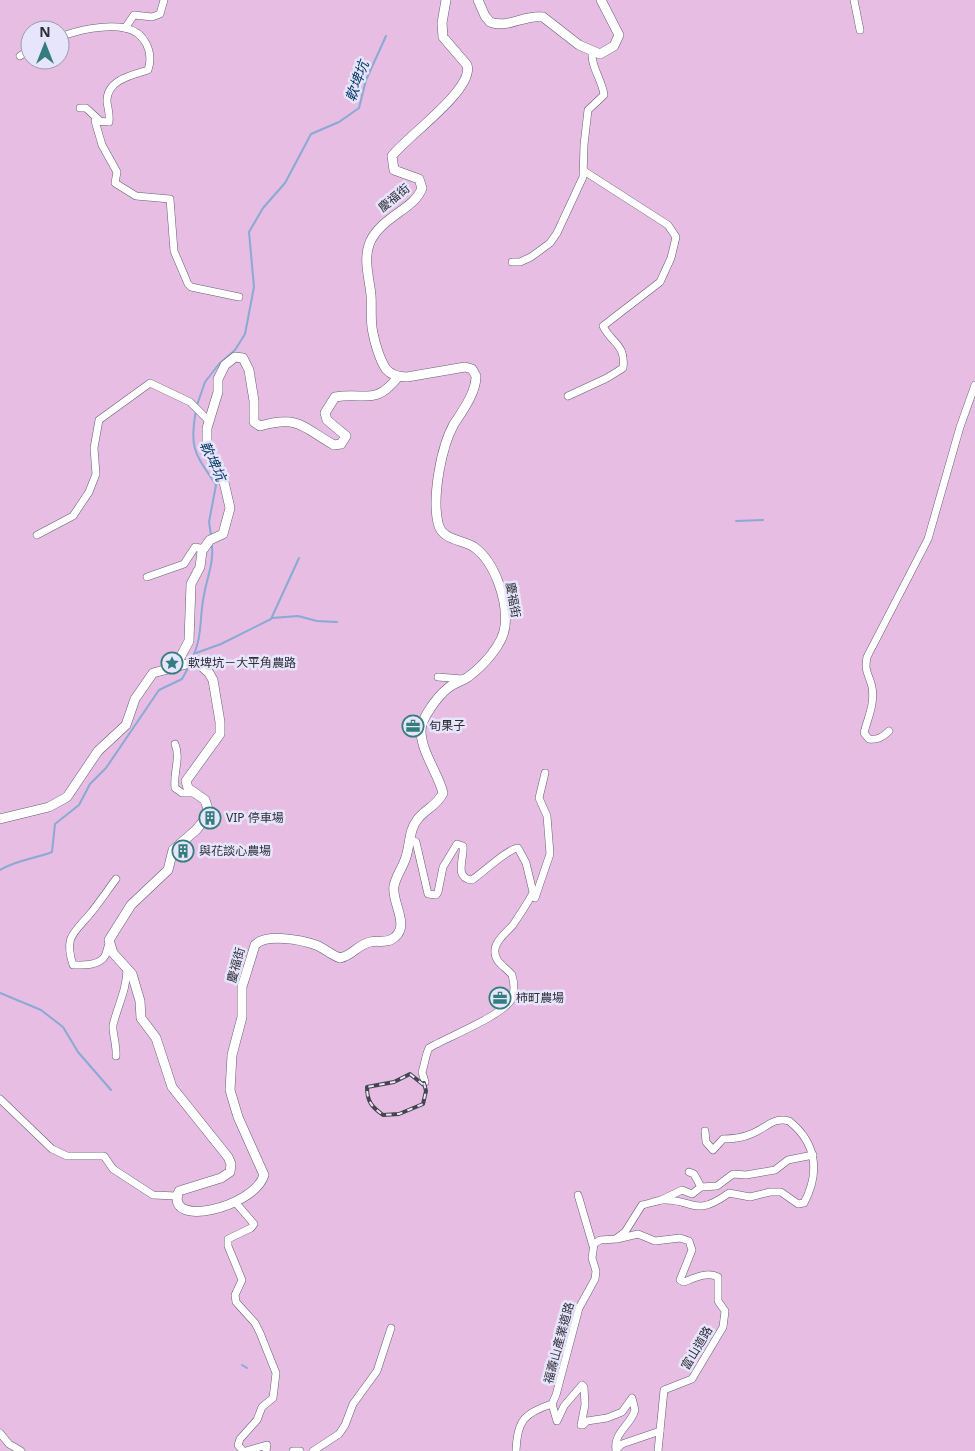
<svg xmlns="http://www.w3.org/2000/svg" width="975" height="1451" font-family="'Noto Sans','Noto Sans TC',sans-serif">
<rect width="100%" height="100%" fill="#e7e5fc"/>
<!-- green -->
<path fill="#e7bde3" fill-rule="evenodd" d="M 0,0 L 975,0 L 975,1451 L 0,1451 ZM 30,30 L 60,30 L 60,60 L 30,60 Z"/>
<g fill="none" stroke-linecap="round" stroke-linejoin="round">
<!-- stream -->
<g stroke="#88aad3" stroke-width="2">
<polyline points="197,405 205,382 219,364 235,350 245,334 254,287 249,232 263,208 285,183 311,134 339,122 359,108 366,80 386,36"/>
<path d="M 196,410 C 189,450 195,453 216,485 L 209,522 L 211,535"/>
<polyline points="736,521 763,520"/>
<polyline points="272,618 298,616 317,621 337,622"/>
<polyline points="196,653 221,644 271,619 299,558"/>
<path d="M 192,659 C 203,636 199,619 204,595 C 207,577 214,563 212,545"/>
<path d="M 0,870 C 17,860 34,859 52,852 L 55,824 L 79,805 L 90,784 L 106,768 L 159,690 L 182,679 L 188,668"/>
<polyline points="0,993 41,1010 63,1027 78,1052 111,1090"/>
<polyline points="242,1365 247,1368"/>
</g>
<!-- minor casing -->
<g stroke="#625f73" stroke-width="8">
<g id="minor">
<polyline points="854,0 860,30"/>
<polyline points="125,28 134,15 152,17 160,14 164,0"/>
<path d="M 60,37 C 78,30 106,24 125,28 C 145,32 154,52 148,70 C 132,75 106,80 107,102 C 108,109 110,114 109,122 L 95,121 L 102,145 L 117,172 L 115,183 L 136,196 L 170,199 L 174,251 L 188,284 L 191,287 L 239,297"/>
<polyline points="20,56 30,49"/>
<polyline points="80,108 86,108 99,120"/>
<path d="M 512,262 L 520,262 L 531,257 L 550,243 L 557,233 L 583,177 L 584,145 L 588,110 L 604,95 C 602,79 591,68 592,52"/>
<path d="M 568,396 L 607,378 L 623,368 C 626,344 612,344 603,326 L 660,282 L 671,258 L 676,237 L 668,225 L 584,171"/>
<polyline points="37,535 73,516 89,492 96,474 94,448 99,420 150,383 190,402 209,421"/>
<polyline points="147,577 184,564 195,547 204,549"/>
<polyline points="438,677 462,679"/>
<path d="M 889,731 C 883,737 878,740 869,739 L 864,733 C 868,717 875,704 872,687 C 869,674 864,672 867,657 L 928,539 L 960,427 L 975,385"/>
<path d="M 175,744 C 181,759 173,772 175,788 L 182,793 L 194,793"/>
<path d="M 410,839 L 416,842 L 428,894 L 436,895 L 438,892 L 443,867 L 457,844 L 463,846 C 465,857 453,878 472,880 C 481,874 509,848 518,848 L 526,863 L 533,892 C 532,897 516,920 513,925 C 504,935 488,946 498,961 C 502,966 508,970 512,975 C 514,982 515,991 512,998 C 505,1015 447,1037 429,1048 C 425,1056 425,1064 422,1072 L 425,1082"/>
<polyline points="535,898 550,854 547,816 539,798 545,773"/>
<path d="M 109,944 C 107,948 107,952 105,956 C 99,966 83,965 73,965 C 64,937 73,934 90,914 C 99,903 107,891 116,879"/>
<path d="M 116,1056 C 117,1046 112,1032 113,1025 C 118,1005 127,989 127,968"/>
<polyline points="0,1099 52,1149 67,1156 104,1156 113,1169 153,1195 177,1196"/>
<polyline points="689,1172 694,1174 701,1187 717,1186 733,1174 746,1175 775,1170 788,1160 813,1155"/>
<polyline points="578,1195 593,1246"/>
<polyline points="661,1200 682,1190 692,1194 701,1187"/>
<polyline points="236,1203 254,1224 251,1228 228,1239 228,1246 242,1280 235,1295 236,1302 255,1323 260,1333 276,1373 273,1398 262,1407 257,1420 240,1439 238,1445 243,1451"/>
<path d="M 617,1238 L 625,1232 L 642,1205 C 648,1204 655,1201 662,1200 C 694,1198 693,1219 729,1193 L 750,1197 L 770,1192 L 781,1192 L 798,1204 L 804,1203 C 820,1173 817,1143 789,1121 C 774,1116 765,1129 751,1134 C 742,1138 734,1139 723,1139 L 713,1150 L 706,1142 L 705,1131"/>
<path d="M 552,1404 L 557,1421 L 564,1406 L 582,1385 L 584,1387 L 585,1405 L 581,1425 L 583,1425 L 587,1421 L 607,1418 L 622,1412 L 632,1398 L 635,1410 C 631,1425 613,1433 616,1450 L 622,1444 L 660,1431"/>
<polyline points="0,1433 9,1444 21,1451"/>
<polyline points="246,1451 267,1445 266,1451"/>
<polyline points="293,1451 300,1451"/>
<polyline points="313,1451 339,1434 345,1425 353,1404 377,1371 391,1328"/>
<path d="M 516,1451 C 517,1421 524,1413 552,1404 L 556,1395 L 579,1308 L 595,1279 L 596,1271 L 592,1258 L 594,1244 L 600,1240 L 617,1239 L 638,1234 L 655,1241 L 680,1238 L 689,1241 L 692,1250 L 680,1280 L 684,1282 C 694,1278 708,1271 718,1277 L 718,1301 L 725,1311 L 723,1327 L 692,1379 L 664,1390 L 658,1451"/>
</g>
</g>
<!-- tertiary casing -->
<g stroke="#625f73" stroke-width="10">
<g id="tertiary">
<path d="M 478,0 L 485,16 L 490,22 C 508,29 525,14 543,17 L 579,45 L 600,54 L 614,46 L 619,35 L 601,0"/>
<path d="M 175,667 L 189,641 L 191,584 L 200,567 L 202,551 L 210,540 L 223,534 L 230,508 L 224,482 L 217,465 L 207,450 L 207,428 L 218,392 L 218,379 L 225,365 L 235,357 L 243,358 L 249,370 L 254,401 L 254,422 L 260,426 C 300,415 302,427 334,445 L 341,444 L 346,436 L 327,420 L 325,413 L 335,397 C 366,392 375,406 398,377"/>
<path d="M 0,819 L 49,807 L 67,797 L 98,751 L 126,725 L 135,699 L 153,673 L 190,663 L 199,664 L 209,673 L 213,680 L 220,722 L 220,734 L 186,781 L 188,788 L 205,800 L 208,809 L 206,818 L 196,830 L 173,850 L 168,870 L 131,905 L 109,940 L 113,953 L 132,974 L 140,1001 L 141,1018 L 156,1038 L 172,1087 L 228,1157 L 231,1164 L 230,1172 L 221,1178 L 179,1191 C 163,1229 254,1208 264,1175 L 238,1117 L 230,1090 L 232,1055 L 242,1017 L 242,987 L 255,945 C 266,933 302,940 316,945 C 324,948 331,955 340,958 C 352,956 357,945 370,942 C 378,940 388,944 395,937 C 410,925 391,901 394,886 C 396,876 403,867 406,857 C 410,845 409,830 417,820 C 425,809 437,806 443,793 C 438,773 422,753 421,732 C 420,719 438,696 448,688 C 454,683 462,681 468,677 C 483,666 503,645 505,626 C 508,601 495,562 474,547 C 462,539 442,541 438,523 C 432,497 441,447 454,424 C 463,410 476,393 476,376 L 472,369 L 465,367 L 407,377 C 399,377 391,375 386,369 C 380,360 375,344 373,333 C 370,321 372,307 371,295 C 369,276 363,259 370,242 C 382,216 415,209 422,188 L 419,179 L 394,170 L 392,156 C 406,137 475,89 467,65 L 443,37 L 442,23 L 446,0"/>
</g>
</g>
<!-- minor -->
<use href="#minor" stroke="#fff" stroke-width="7"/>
<!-- tertiary -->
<use href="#tertiary" stroke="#fff" stroke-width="9"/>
<!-- rail casing -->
<g stroke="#45444f" stroke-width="4">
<path id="rail" d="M 424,1083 L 426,1091 L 423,1104 L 399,1114 L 383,1115 C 372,1107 367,1102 367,1087 L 394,1082 L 410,1074 L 425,1086"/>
</g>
<!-- rail -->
<use href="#rail" stroke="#e7e5fc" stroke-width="2" stroke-dasharray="5.5" stroke-linecap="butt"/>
</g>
<!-- icons -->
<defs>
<g id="sight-ring" transform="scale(1.125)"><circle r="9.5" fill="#e7e5fc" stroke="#347d7e" stroke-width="1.5"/><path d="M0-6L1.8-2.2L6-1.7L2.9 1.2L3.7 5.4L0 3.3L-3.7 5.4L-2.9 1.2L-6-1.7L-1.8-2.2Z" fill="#347d7e"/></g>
<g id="office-ring" transform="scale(1.125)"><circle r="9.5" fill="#e7e5fc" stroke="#347d7e" stroke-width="1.5"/><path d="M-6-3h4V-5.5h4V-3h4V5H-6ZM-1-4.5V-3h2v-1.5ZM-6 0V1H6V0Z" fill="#347d7e"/></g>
<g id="building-ring" transform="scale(1.125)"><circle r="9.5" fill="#e7e5fc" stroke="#347d7e" stroke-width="1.5"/><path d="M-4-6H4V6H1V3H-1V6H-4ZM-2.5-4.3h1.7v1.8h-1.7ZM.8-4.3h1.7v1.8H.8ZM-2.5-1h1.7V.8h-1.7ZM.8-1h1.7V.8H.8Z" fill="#347d7e"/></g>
</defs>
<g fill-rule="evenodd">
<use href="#sight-ring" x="172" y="663"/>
<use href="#office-ring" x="413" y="726"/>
<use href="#building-ring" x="210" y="818"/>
<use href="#building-ring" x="183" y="851"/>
<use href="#office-ring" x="500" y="998"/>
</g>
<g text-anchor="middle" stroke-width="5" stroke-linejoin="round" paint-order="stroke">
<!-- street labels -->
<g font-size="12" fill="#2f2e37" stroke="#e7e5fc">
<text transform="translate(394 198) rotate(-39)" y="4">慶福街</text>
<text transform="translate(513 600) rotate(80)" y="4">慶福街</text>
<text transform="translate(236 965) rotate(-75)" y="4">慶福街</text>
<text transform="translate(559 1343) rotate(-75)" y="4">福壽山產業道路</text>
<text transform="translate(697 1348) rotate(-59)" y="4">富山道路</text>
</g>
<!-- poi labels -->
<g font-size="12" fill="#2f2e37" stroke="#e7e5fc" text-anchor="start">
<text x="188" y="667">軟埤坑－大平角農路</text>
<text x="429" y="730">旬果子</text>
<text x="226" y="822">VIP 停車場</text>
<text x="199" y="855">與花談心農場</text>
<text x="516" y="1002">柿町農場</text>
</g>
<!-- water labels -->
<g font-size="14" font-style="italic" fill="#023667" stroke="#e7e5fc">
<text transform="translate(357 81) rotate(-70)" y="5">軟埤坑</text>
<text transform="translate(213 461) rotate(65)" y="5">軟埤坑</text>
</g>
</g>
<!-- north arrow -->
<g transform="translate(45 45)"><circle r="24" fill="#e7e5fc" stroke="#9d9cad"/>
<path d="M0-4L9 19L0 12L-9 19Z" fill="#347d7e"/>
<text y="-8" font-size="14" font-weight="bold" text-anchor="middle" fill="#2f2e37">N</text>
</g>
</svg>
